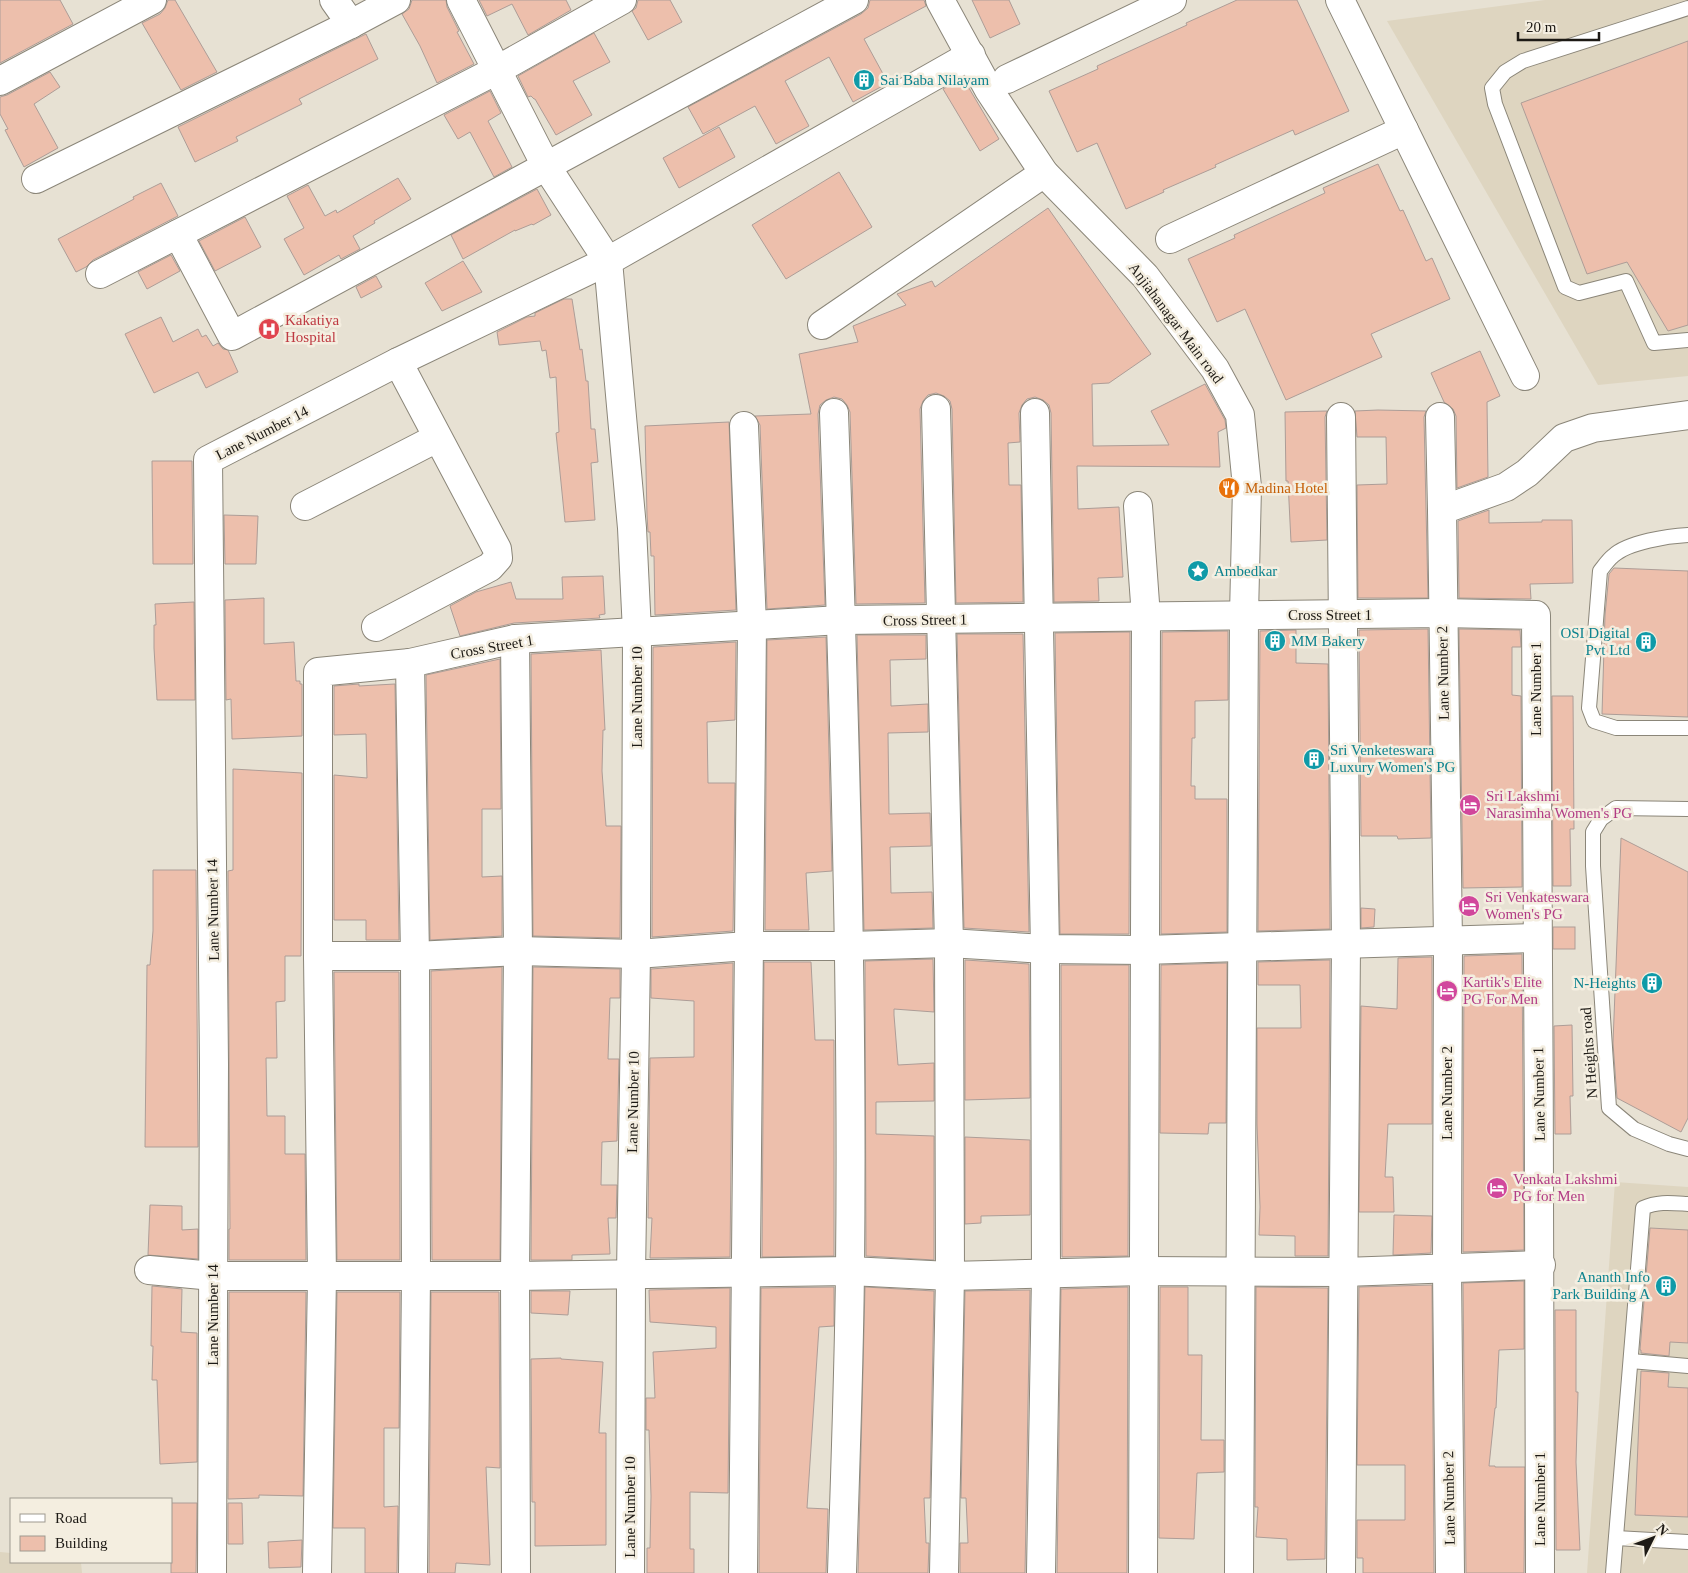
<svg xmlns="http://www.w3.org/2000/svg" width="1688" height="1573" font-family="Georgia,serif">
<rect width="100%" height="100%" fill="#e7e1d3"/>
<!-- built -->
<g fill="#ded5c0">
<polygon points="1545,0 1688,0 1688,376 1598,385 1387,21"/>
<polygon points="1615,1182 1688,1187 1688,1573 1587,1573"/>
<polygon points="0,1552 11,1553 11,1562 81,1562 82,1573 0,1573"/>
</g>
<!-- building -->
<g fill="#edbfac" stroke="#ad9d97">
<polygon points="0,0 60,0 73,24 0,63"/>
<polygon points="168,0 175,0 217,72 181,90 142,23 160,14 165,8"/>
<polygon points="412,0 446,0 447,7 459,31 457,32 474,64 437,83 420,46 402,14 409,9"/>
<polygon points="479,0 566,0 571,10 528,35 512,4 487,16"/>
<polygon points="638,0 670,0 682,22 648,40 632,11 636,8"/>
<polygon points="870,0 924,0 926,6 864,39 888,83 853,102 829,57 785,81 809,126 776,144 755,106 703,134 688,107 861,14 868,8"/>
<polygon points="972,0 1009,0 1020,24 990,38"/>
<polygon points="1237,0 1297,0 1349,111 1295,135 1293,130 1215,165 1216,167 1163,190 1164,192 1126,209 1097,143 1077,152 1049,91 1098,69 1097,66 1187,25 1186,23"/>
<polygon points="594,33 610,62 573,81 592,115 556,135 535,99 534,99 531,96 528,97 518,76"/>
<polygon points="366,34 378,59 299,99 302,104 236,137 238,141 195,162 178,127"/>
<polygon points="1688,41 1688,325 1668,331 1627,262 1587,274 1521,103"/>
<polygon points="50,72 60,87 34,104 58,148 24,167 5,130 8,129 0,114 0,97 7,95"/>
<polygon points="963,78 999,139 980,151 943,89"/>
<polygon points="490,91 501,113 488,121 512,167 494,177 470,132 458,139 444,115"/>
<polygon points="719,127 735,157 679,188 663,158"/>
<polygon points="1378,164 1400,211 1403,210 1426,261 1432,258 1450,299 1371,334 1382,357 1286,400 1245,309 1217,322 1188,259 1235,238 1234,235 1325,193 1323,188"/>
<polygon points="839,172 872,227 786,279 752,225"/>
<polygon points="398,178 411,199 374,221 375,223 353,236 360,249 341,259 339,255 304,275 284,239 304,228 287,196 308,185 325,216 336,210 337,213"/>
<polygon points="161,183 178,216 93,260 86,267 76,272 58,239 134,199 133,197"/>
<polygon points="537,189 551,215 533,225 532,224 515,231 515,230 463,259 451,235"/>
<polygon points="1048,208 1151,354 1109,383 1092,384 1093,446 1169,445 1151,411 1205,384 1225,420 1226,428 1218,432 1220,467 1077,466 1078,509 1119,507 1123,577 1098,578 1099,601 1054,602 1051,413 1049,405 1043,400 1035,397 1027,399 1022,405 1019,413 1020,442 1008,443 1009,485 1021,485 1023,602 956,603 952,409 950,401 944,396 936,393 928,395 923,401 920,409 925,603 856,604 850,412 847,405 842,399 834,397 826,400 820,405 818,414 825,605 767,609 760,425 755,416 811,414 799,354 858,342 853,326 906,305 897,294 932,281 935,287"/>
<polygon points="245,217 261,247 215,271 199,241"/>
<polygon points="171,255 180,271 147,289 138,272"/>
<polygon points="463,261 482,292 442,311 425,283"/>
<polygon points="376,276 382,287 361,298 356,287"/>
<polygon points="564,299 572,299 580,350 582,349 586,381 588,381 591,429 595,429 598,462 591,463 595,520 565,522 556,433 559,432 556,377 550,378 546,350 542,351 540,341 499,345 497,332 527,317 535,316 535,313"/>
<polygon points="161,317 173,342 198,329 202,337 206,335 213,346 218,343 223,349 228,350 238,372 206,388 198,372 154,393 125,334"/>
<polygon points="1480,351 1500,396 1487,402 1488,477 1457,488 1456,416 1453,409 1444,402 1431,373"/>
<polygon points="1378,410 1426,411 1424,417 1428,598 1358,598 1357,485 1387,484 1386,437 1357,437 1355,411"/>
<polygon points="1327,411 1325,417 1327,540 1291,542 1288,481 1286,481 1285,412"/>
<polygon points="729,422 736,610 655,615 654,556 651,556 650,532 648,532 647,515 645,426"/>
<polygon points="152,461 192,461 193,564 153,564"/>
<polygon points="1489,510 1489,523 1542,522 1542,520 1572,520 1573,583 1530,584 1531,599 1459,598 1458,521"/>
<polygon points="224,515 258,516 256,564 225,564"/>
<polygon points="1614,568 1688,571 1688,717 1602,714 1605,615 1609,574"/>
<polygon points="603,576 605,614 599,615 600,618 514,623 460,636 450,606 476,592 511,582 516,599 563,599 562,577"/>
<polygon points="264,598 264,644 294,642 296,681 300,681 300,684 302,684 302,736 232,739 231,699 226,700 225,600"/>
<polygon points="194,602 195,700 157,700 154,648 154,625 156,625 155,604"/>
<polygon points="1428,629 1431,838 1398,839 1397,836 1361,836 1359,630"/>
<polygon points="1459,629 1520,630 1521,647 1512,647 1512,695 1521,696 1522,887 1463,888"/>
<polygon points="1296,630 1296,663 1328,664 1330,929 1258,931 1260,631"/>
<polygon points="1228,631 1228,700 1195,701 1195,738 1192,738 1191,786 1195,786 1195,799 1227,799 1227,932 1161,934 1162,632"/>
<polygon points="1130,632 1129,934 1060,934 1055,633"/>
<polygon points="957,634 1023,634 1029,932 964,928"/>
<polygon points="857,635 926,635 926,659 890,660 891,706 928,704 928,732 888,733 889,814 930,813 931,846 890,847 891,893 932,892 933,928 864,930"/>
<polygon points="826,637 832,871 806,873 809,930 765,930 767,640"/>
<polygon points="736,642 735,720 707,722 708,783 735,783 733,931 652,937 653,647"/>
<polygon points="601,650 605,730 603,730 602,771 606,826 621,826 620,938 533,936 531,654"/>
<polygon points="500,659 501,809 482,809 482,877 502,876 502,936 430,940 426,675"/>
<polygon points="359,684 359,686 395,684 399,940 366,940 366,920 334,920 334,775 367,778 366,734 334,735 334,686"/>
<polygon points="1552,696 1573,696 1574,829 1570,829 1571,886 1553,886"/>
<polygon points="233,769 302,773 301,956 285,956 285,1001 276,1002 277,1058 266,1058 267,1116 285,1116 285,1154 305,1154 306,1260 229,1260 229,1229 230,1229 228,871 233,870"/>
<polygon points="1621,838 1688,872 1688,1118 1681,1132 1617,1098 1613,1043"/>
<polygon points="153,870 196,870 198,1147 145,1147 147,965 150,965 153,931"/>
<polygon points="1361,908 1375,909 1374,927 1361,928"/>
<rect x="1553" y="927" width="22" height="22"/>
<polygon points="1522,954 1524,1250 1463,1252 1464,956"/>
<polygon points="1432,957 1432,1124 1388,1124 1385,1177 1393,1177 1394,1212 1359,1212 1361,1006 1397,1009 1398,958"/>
<polygon points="933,959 934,1012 894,1009 894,1015 898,1065 934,1063 934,1101 876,1102 876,1134 934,1136 934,1260 866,1256 865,961"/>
<polygon points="965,960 1029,964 1030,1098 965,1100"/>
<polygon points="1330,960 1328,1256 1295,1256 1295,1236 1259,1235 1260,1207 1257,1124 1257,1028 1301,1028 1300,985 1258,985 1258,962"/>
<polygon points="764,962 811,962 815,1040 834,1040 834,1256 762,1257"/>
<polygon points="733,963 730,1257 650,1258 652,1218 648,1218 650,1058 694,1057 694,1001 651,998 651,969"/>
<polygon points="1227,963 1226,1123 1209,1123 1208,1134 1160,1133 1161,965"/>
<polygon points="1061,965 1129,965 1128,1256 1062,1257"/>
<polygon points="502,967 500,1260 432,1260 431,971"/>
<polygon points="533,967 620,969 620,998 610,998 608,1059 619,1059 617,1141 602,1142 601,1185 617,1185 616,1218 608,1218 610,1254 572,1255 572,1260 531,1260"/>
<polygon points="334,972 399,972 400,1260 337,1260"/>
<polygon points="1572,1025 1573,1096 1570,1096 1571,1134 1555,1134 1554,1026"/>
<polygon points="965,1137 1030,1140 1030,1215 981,1216 981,1223 965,1224"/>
<polygon points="150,1205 182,1206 182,1230 198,1229 198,1259 148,1255"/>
<polygon points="1394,1215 1432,1216 1431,1253 1393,1255"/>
<polygon points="1650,1228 1688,1230 1688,1343 1670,1342 1669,1356 1641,1353 1641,1350 1640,1350"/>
<polygon points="1524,1281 1524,1349 1499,1350 1496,1408 1495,1408 1489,1466 1495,1466 1495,1467 1525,1467 1524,1573 1466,1573 1463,1283"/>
<polygon points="1432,1285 1434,1573 1363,1573 1363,1558 1357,1558 1357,1520 1405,1520 1405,1465 1357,1465 1359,1287"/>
<polygon points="152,1286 182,1289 181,1332 197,1333 197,1462 160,1464 157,1380 152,1380 153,1346 151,1346"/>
<polygon points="834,1287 834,1326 819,1327 807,1508 828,1509 826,1573 759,1573 761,1288"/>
<polygon points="865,1287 934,1291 930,1498 924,1498 926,1543 929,1543 928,1573 858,1573"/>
<polygon points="1128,1287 1127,1573 1057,1573 1061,1289"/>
<polygon points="1160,1287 1188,1287 1188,1355 1202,1355 1201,1440 1224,1440 1224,1472 1197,1473 1194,1539 1159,1538"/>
<polygon points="1256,1287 1328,1288 1325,1559 1287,1560 1287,1539 1256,1537 1258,1507 1255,1507"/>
<polygon points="730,1288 728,1493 690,1492 690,1549 694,1549 694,1573 647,1573 647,1548 650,1548 651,1496 649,1430 646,1430 646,1398 655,1398 653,1352 716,1348 716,1327 650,1322 649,1290"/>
<polygon points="1030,1290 1025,1573 960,1573 960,1543 968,1543 966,1498 961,1498 965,1291"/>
<polygon points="531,1291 570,1291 568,1315 531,1313"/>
<polygon points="229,1292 306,1292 303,1496 259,1495 259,1498 228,1499"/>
<polygon points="337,1292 400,1292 399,1428 384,1428 384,1507 398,1506 397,1573 365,1573 365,1528 333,1528"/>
<polygon points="431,1292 499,1292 500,1468 486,1467 490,1565 456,1563 455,1573 429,1573"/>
<polygon points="1555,1310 1576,1310 1576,1392 1578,1392 1576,1462 1580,1550 1556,1550"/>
<polygon points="561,1358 561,1359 603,1362 599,1433 606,1433 606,1545 535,1546 535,1502 532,1502 531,1359"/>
<polygon points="1641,1371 1669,1373 1668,1387 1688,1388 1688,1517 1635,1515"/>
<polygon points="171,1503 197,1503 196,1573 171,1573"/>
<polygon points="228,1503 242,1503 243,1544 228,1544"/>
<polygon points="302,1540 301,1567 269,1568 268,1542"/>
</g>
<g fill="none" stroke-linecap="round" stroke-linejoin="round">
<!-- service casing -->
<g stroke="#8b8679" stroke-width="16">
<g id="service">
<polyline points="1688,8 1523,61 1505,72 1492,88 1495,104 1565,287 1579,293 1626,281 1654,343 1688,340"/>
<path d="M 1688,535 C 1668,536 1628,542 1613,556 C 1608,560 1604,566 1600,571 L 1589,708 L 1594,721 L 1616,728 L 1688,728"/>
<polyline points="1688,809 1616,808 1601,819 1593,832 1593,866 1609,1108 1634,1129 1669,1144 1688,1149"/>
<polyline points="1631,1361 1688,1366"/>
<polyline points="1616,1538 1688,1542"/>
<path d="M 1613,1573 L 1643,1208 C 1658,1201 1672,1203 1688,1204"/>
</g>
</g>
<!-- minor casing -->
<g stroke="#8b8679" stroke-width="30">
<g id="minor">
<polyline points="334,0 351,24"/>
<polyline points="461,0 546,166 608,261 632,528 637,632 636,954 631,1274 630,1573"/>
<polyline points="940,0 989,90 1044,173 1145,276 1215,369 1240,415 1247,487 1244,615 1239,1573"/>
<polyline points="1340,0 1525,376"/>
<polyline points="1007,79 1172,0"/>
<polyline points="0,81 152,0"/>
<polyline points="36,179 351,24 396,0"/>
<polyline points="178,234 232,336 854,0"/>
<polyline points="1170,239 1404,130"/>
<polyline points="100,274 497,70 622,0"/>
<polyline points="822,325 1044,173"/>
<polyline points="936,409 949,943 950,1276 944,1573"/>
<path d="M 834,413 C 844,699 853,984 850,1270 C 849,1371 845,1472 842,1573"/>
<polyline points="1035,413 1045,949 1046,1274 1041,1573"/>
<polyline points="1440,417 1442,510"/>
<polyline points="305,506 437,438"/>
<polyline points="1138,506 1146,617 1143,1573"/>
<polyline points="376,627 490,567 498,558 497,549 398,362"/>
<polyline points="515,639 518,951 515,1276 516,1573"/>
<polyline points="410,663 415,956 416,1276 413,1573"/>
<polyline points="318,956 415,956 518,951 636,954 748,946 849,946 949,943 1045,949 1144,950 1537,938"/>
<polyline points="149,1270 213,1276 515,1276 850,1271 950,1276 1143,1271 1344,1272 1541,1265"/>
<polyline points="212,1573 214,1064 208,460 398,362 608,261 971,55"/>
<path d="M 317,1573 L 322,1276 L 318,956 L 318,672 L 410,663 L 515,639 L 841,620 L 1442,613 L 1536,615 C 1537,934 1541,1254 1540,1573"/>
<polyline points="743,1573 752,625 744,426"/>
<polyline points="1341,1573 1346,944 1341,417"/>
<polyline points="1450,1573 1447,1268 1448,942 1442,510 1506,487 1527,473 1564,438 1593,428 1688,415"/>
</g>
</g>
<!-- service -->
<use href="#service" stroke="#fff" stroke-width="14"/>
<!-- minor -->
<use href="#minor" stroke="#fff" stroke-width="28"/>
</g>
<!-- icons -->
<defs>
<g id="building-disc" transform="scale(1.125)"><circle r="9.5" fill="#0f9aa8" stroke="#f4eee0"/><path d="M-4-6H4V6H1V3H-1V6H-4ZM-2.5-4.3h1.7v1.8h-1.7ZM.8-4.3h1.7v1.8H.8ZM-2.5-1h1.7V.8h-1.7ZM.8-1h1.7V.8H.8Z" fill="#fff"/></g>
<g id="hospital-disc" transform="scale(1.125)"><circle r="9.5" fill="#e0444e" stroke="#f4eee0"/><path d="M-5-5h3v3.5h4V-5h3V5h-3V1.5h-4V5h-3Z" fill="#fff"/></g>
<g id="restaurant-disc" transform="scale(1.125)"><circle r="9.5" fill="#e8710a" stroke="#f4eee0"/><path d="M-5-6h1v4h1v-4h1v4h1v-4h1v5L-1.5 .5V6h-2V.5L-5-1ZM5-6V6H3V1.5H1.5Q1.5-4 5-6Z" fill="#fff"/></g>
<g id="sight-disc" transform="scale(1.125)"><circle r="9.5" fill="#0f9aa8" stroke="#f4eee0"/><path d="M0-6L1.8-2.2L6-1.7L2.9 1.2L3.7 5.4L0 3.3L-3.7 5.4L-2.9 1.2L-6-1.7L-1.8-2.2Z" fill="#fff"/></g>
<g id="hotel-disc" transform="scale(1.125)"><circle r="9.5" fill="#d1479c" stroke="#f4eee0"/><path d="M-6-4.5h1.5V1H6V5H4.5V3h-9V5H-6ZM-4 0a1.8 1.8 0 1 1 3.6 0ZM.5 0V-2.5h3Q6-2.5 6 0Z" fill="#fff"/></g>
</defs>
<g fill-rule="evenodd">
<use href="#building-disc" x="864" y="80"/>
<use href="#hospital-disc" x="269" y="329"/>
<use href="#restaurant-disc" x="1229" y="488"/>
<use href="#sight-disc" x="1198" y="571"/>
<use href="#building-disc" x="1275" y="641"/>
<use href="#building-disc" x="1646" y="642"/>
<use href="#building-disc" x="1314" y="759"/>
<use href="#hotel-disc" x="1470" y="805"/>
<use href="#hotel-disc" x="1469" y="906"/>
<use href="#building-disc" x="1652" y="983"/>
<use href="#hotel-disc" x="1447" y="991"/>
<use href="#hotel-disc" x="1497" y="1188"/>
<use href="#building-disc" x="1666" y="1286"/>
</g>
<g text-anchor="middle" stroke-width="5" stroke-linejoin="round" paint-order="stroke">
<!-- culture labels -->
<g font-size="15" fill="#0d838f" stroke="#f4eee0" text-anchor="start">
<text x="880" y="85">Sai Baba Nilayam</text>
<text x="1214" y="576">Ambedkar</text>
<text x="1630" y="638" text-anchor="end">OSI Digital<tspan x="1630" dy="17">Pvt Ltd</tspan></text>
<text x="1291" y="646">MM Bakery</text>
<text x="1330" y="755">Sri Venketeswara<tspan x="1330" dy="17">Luxury Women's PG</tspan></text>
<text x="1636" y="988" text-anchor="end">N-Heights</text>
<text x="1650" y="1282" text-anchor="end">Ananth Info<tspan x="1650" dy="17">Park Building A</tspan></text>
</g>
<!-- health labels -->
<g font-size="15" fill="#be3a42" stroke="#f4eee0" text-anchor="start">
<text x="285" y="325">Kakatiya<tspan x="285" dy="17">Hospital</tspan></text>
</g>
<!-- street labels -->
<g font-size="15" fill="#1d1a15" stroke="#f4eee0">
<text transform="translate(1176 323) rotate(53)" y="5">Anjiahanagar Main road</text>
<text transform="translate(262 433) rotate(-27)" y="5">Lane Number 14</text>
<text x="1330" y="620">Cross Street 1</text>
<text transform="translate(925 620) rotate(-1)" y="5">Cross Street 1</text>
<text transform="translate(492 647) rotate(-10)" y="5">Cross Street 1</text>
<text transform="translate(1443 673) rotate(-91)" y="5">Lane Number 2</text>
<text transform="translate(1536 689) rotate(-90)" y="5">Lane Number 1</text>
<text transform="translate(637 697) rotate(-90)" y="5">Lane Number 10</text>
<text transform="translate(213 910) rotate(-91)" y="5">Lane Number 14</text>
<text transform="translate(1589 1053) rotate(-94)" y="5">N Heights road</text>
<text transform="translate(1447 1093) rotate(-90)" y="5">Lane Number 2</text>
<text transform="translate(1539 1094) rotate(-91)" y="5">Lane Number 1</text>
<text transform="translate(633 1102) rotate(-89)" y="5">Lane Number 10</text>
<text transform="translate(213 1315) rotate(-90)" y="5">Lane Number 14</text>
<text transform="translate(1449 1498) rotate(-91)" y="5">Lane Number 2</text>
<text transform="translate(1540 1499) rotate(-90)" y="5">Lane Number 1</text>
<text transform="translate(630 1507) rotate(-90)" y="5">Lane Number 10</text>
</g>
<!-- food labels -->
<g font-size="15" fill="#c56008" stroke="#f4eee0" text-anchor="start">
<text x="1245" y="493">Madina Hotel</text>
</g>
<!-- hotel labels -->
<g font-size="15" fill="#b23c85" stroke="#f4eee0" text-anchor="start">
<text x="1486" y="801">Sri Lakshmi<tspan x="1486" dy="17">Narasimha Women's PG</tspan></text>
<text x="1485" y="902">Sri Venkateswara<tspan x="1485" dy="17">Women's PG</tspan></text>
<text x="1463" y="987">Kartik's Elite<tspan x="1463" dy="17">PG For Men</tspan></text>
<text x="1513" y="1184">Venkata Lakshmi<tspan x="1513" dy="17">PG for Men</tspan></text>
</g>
</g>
<!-- legend -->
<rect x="10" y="1498" width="162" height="65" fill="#f4eee0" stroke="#9e998f"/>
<rect x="20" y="1514" width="25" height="8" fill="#ffffff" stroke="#9e998f"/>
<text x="55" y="1523" font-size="15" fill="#1d1a15">Road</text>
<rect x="20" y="1536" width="25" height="15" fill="#edbfac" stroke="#9e998f"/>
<text x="55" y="1548" font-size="15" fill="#1d1a15">Building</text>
<!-- north arrow -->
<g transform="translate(1653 1538) rotate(48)" stroke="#f4eee0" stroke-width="4" paint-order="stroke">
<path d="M0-4L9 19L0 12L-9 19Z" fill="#1d1a15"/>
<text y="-8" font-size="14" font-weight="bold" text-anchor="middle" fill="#1d1a15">N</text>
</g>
<!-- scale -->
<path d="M1518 32v8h81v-8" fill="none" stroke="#1d1a15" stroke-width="2.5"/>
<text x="1526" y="32" font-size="15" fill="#1d1a15" stroke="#f4eee0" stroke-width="4" paint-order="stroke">20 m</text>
</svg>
